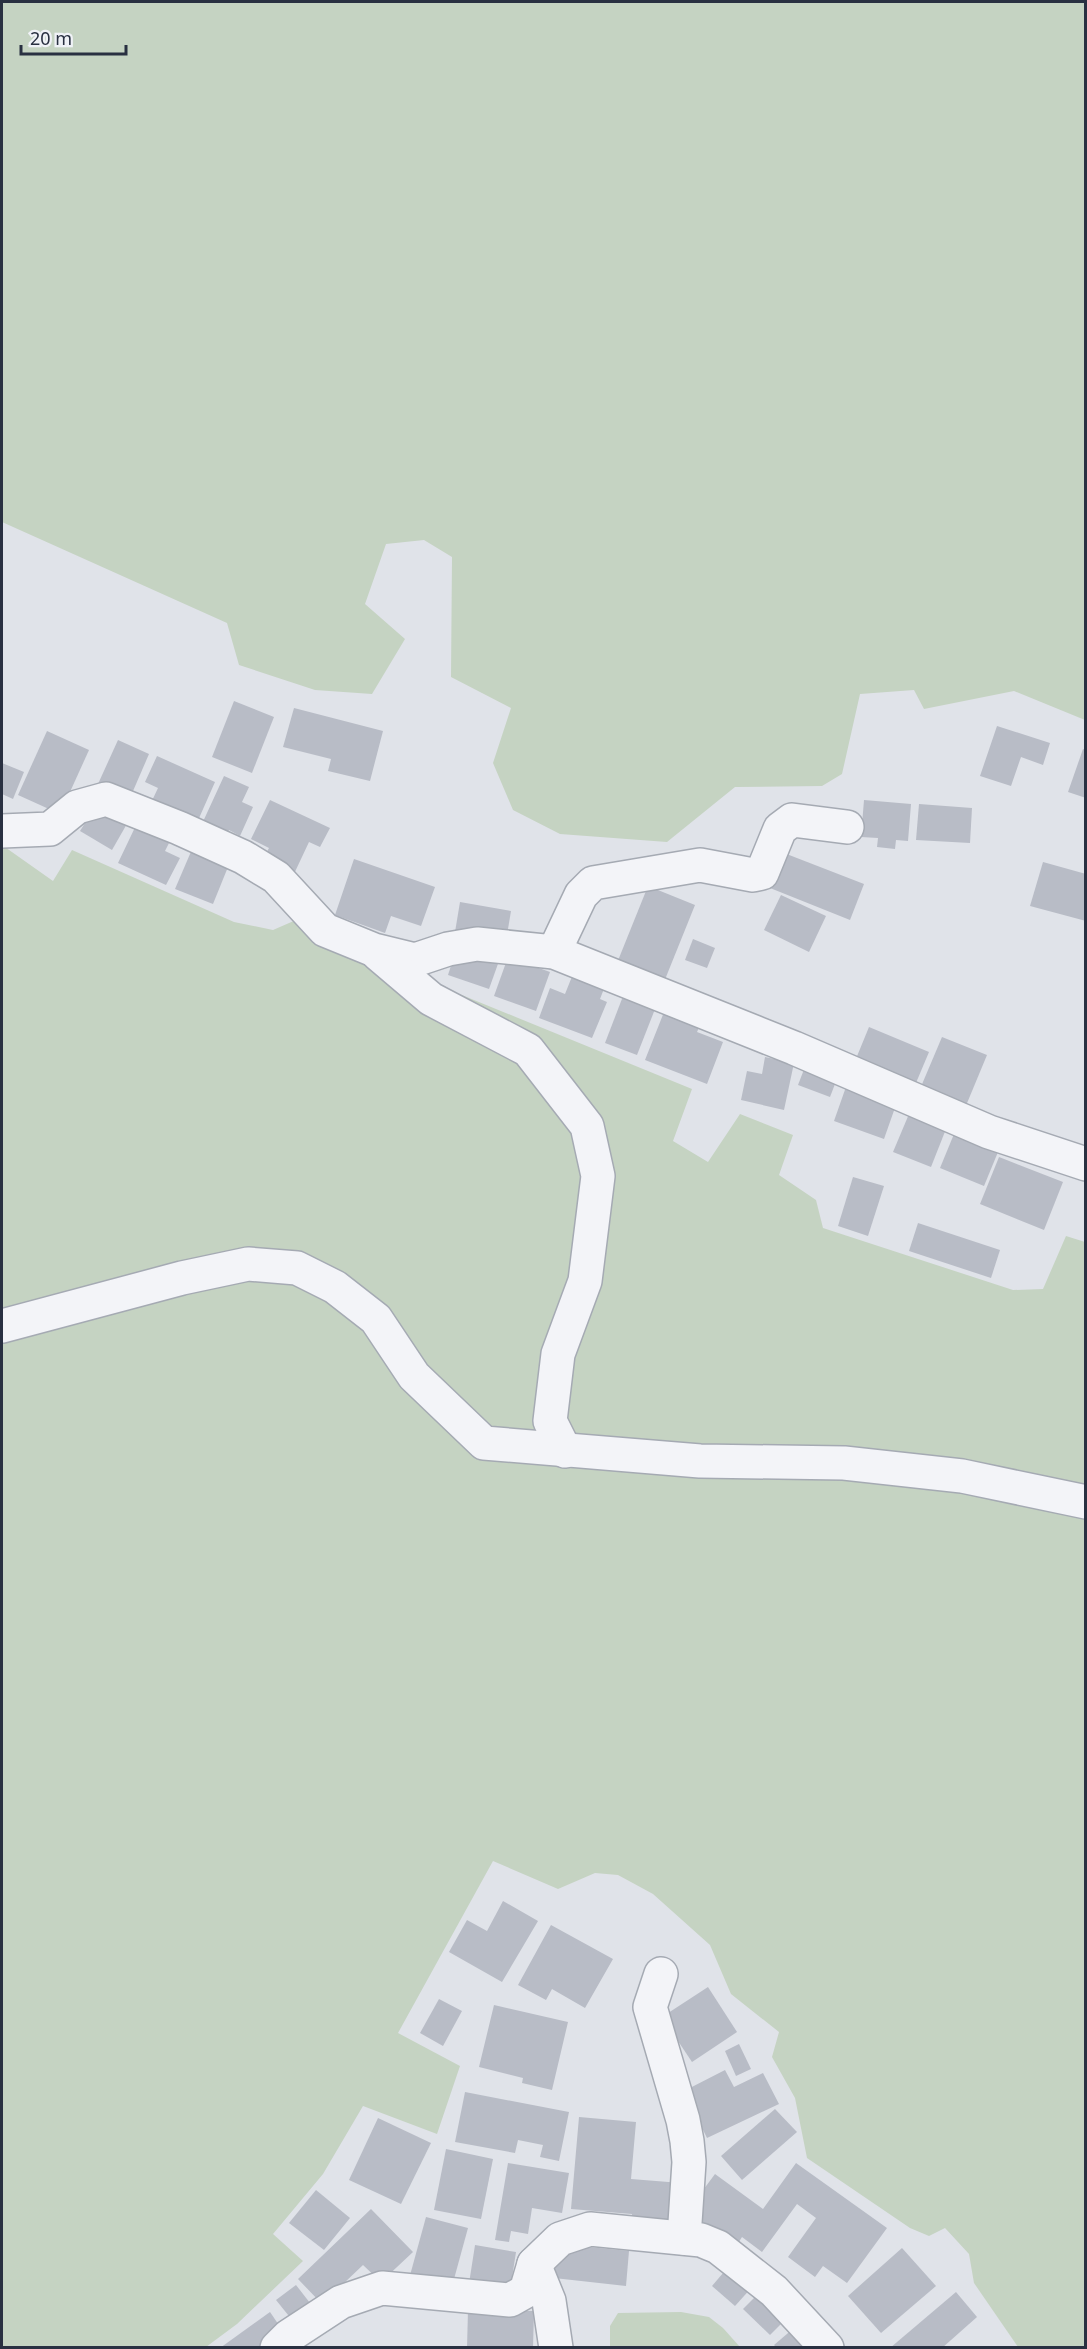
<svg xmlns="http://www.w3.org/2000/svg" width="1087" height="2349" font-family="'Noto Sans',sans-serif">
<rect width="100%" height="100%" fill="#e0e3e9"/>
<!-- green -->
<g fill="#c5d3c2">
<polygon points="2,2 1085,2 1085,720 1014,691 924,709 914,690 860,694 842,774 822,786 735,787 667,842 560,834 513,810 493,763 511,708 451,677 452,557 424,540 386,544 365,604 405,639 372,694 315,690 239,665 227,623 2,522"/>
<polygon points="2,845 53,881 72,850 234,922 273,930 296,920 423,963 430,982 692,1089 673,1141 708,1162 740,1114 793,1135 779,1175 816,1200 823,1228 1013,1290 1043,1289 1066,1236 1085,1242 1085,2347 1018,2347 974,2283 969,2254 945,2228 929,2236 910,2228 807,2158 795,2098 772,2057 779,2032 731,1994 710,1945 653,1894 618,1875 595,1873 558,1889 493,1861 398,2033 460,2066 437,2134 363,2106 323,2174 273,2234 303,2261 237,2324 206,2347 2,2347"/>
<polygon points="681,2312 709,2317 723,2328 740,2347 610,2347 610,2326 618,2313"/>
</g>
<!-- building -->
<g fill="#b8bcc6">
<polygon points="234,701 274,717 252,773 212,757"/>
<polygon points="294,708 383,731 370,781 328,771 331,759 283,747"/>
<polygon points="997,726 1050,743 1043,765 1021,757 1011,786 980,776"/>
<polygon points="47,731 89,750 60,814 18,795"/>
<polygon points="118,740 149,754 130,798 98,784"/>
<polygon points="1083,749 1086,750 1086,798 1068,792"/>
<polygon points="157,756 215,782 196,825 150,805 158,788 145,782"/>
<polygon points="2,763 24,772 13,799 2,794"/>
<polygon points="224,776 249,787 242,802 253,807 240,836 229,830 225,838 201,826"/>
<polygon points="270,800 330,828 320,847 309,842 293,876 262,861 269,848 251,839"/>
<polygon points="864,800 911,804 908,841 896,840 895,849 877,847 878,838 861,837"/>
<polygon points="97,804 128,822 112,850 80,831"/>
<polygon points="919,804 972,808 970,843 916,840"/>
<polygon points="139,819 173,835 165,851 180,858 166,885 118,863"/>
<polygon points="193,847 230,862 213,904 175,889"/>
<polygon points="784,853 864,884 850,920 770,888"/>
<polygon points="354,859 435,887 421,926 391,916 385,933 335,915"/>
<polygon points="1043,862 1086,874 1086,921 1030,906"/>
<polygon points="648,886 695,905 664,982 617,963"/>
<polygon points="781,895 826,916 809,952 764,930"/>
<polygon points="460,902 511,911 506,941 455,932"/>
<polygon points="693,939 715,948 707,968 685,960"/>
<polygon points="457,947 499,961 489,989 448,975"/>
<polygon points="508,957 550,972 536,1011 494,996"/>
<polygon points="575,969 607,981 600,999 607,1002 592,1038 539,1018 550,988 565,994"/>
<polygon points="625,991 657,1004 637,1055 605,1043"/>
<polygon points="666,1007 702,1021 697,1032 723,1042 707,1084 645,1060"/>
<polygon points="869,1027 929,1052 913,1090 853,1066"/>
<polygon points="942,1037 987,1055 965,1108 920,1089"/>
<polygon points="765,1057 794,1063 784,1110 741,1100 747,1071 762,1074"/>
<polygon points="808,1059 840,1071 830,1097 798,1085"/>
<polygon points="847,1084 897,1102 884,1139 834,1121"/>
<polygon points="909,1114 946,1129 931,1167 893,1152"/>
<polygon points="954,1134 998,1152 984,1186 940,1168"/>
<polygon points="999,1157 1063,1182 1044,1230 980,1204"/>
<polygon points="853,1177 884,1186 868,1236 838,1226"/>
<polygon points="918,1223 1000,1250 991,1278 909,1251"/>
<polygon points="503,1901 538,1921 502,1982 449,1952 467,1920 487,1931"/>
<polygon points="551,1925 613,1959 585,2008 552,1989 546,2000 518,1985"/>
<polygon points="708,1987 737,2032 692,2062 662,2017"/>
<polygon points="439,1999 462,2011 443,2046 420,2033"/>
<polygon points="494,2005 568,2022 552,2090 522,2083 523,2078 479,2067"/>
<polygon points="739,2044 751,2069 736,2076 725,2051"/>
<polygon points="725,2070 734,2087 763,2073 779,2104 707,2138 684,2091"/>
<polygon points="465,2092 569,2112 559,2161 540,2157 543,2145 518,2140 515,2153 455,2142"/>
<polygon points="775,2109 797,2132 742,2180 721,2156"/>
<polygon points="579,2117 636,2122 631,2179 681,2183 677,2232 631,2227 632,2214 571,2209"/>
<polygon points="378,2118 431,2143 401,2204 349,2180"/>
<polygon points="446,2149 493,2159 481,2219 434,2210"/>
<polygon points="508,2163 569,2173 562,2213 532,2208 528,2234 511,2231 509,2242 495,2240"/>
<polygon points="796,2163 887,2228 847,2283 823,2266 815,2277 788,2257 816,2218 797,2204 762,2252 742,2237 735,2248 686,2213 715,2174 763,2209"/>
<polygon points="316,2190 350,2218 324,2250 289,2223"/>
<polygon points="371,2209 413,2252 381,2282 363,2265 322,2304 298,2279"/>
<polygon points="426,2217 468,2228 451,2290 409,2279"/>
<polygon points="558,2244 629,2251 626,2286 554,2278"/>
<polygon points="475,2245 516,2252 509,2297 468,2290"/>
<polygon points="902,2248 936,2286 881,2333 848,2296"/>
<polygon points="729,2266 753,2286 735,2306 712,2286"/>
<polygon points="296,2285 317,2312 297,2326 276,2300"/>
<polygon points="956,2292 977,2317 942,2348 890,2348"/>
<polygon points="759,2293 785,2320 770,2335 743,2309"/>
<polygon points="468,2310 534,2311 533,2348 467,2348"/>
<polygon points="270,2312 285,2334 265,2348 220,2348"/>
<polygon points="801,2322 821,2348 777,2348 774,2345"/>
</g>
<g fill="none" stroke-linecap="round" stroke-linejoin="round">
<!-- minor casing -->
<g stroke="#a5aab3" stroke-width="36">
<g id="minor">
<polyline points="2,831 50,829 77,807 106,799 179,828 243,857 276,877 325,930 374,950 415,960 448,949 477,944 554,952 794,1048 989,1132 1086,1164"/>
<polyline points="554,952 581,895 593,883 700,865 753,875 762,873 780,829 792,820 847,827"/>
<polyline points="378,954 431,999 528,1050 587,1126 598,1176 585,1281 558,1354 550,1421 565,1451"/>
<polyline points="2,1326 182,1278 248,1264 297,1268 335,1287 376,1319 414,1376 484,1443 700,1461 844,1463 962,1476 1086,1502"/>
<polyline points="661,1974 650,2007 683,2120 687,2141 689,2162 684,2238"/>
<polyline points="534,2264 549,2301 556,2348"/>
<polyline points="277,2348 289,2336 341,2302 382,2288 510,2300 526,2291 534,2264 560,2239 590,2229 701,2240 718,2247 774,2291 827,2348"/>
</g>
</g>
<!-- minor -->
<use href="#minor" stroke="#f3f4f8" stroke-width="33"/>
</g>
<!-- border -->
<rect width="1087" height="2349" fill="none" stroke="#293041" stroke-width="6"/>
<!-- scale -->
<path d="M21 45v9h105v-9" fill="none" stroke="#293041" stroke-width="3"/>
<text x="30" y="45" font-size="18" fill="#293041" stroke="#f0f2f7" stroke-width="4.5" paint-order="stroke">20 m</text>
</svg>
